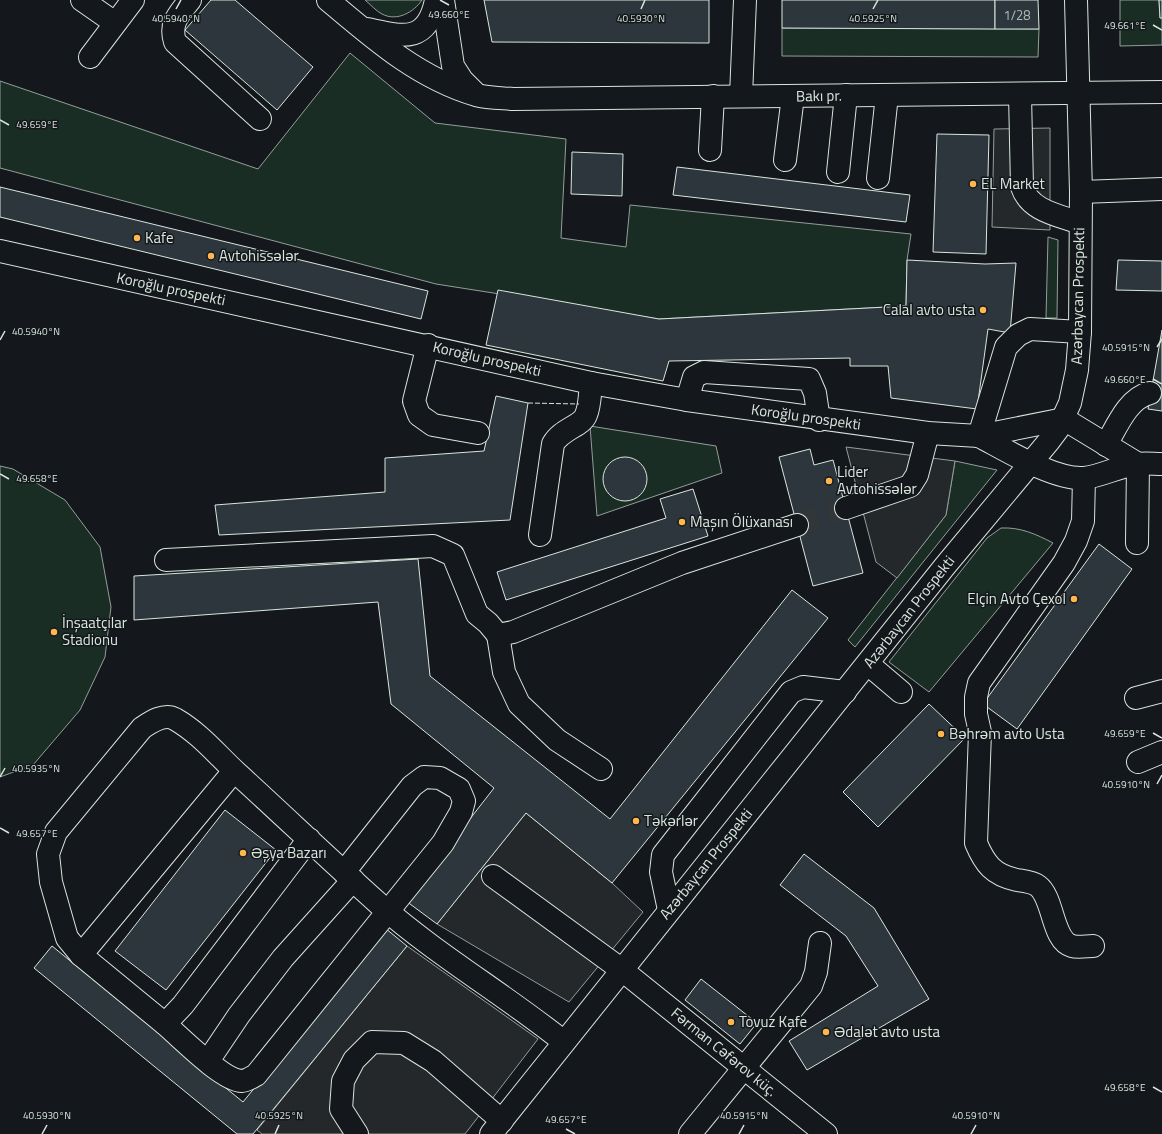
<svg xmlns="http://www.w3.org/2000/svg" width="1162" height="1134" font-family="'Titillium Web',sans-serif">
<rect width="100%" height="100%" fill="#14181c"/>
<!-- green -->
<g fill="#1a2d24" stroke="#939e99">
<path d="M 365,0 L 422,0 C 414,12 397,22 382,14 C 376,11 370,4 365,0 Z"/>
<polygon points="1120,0 1159,0 1160,18 1162,18 1162,45 1120,46"/>
<polygon points="782,28 1039,29 1038,57 782,56"/>
<polygon points="350,53 435,123 566,139 561,238 626,247 630,205 911,234 907,260 906,306 659,319 436,284 0,168 0,81 258,169"/>
<polygon points="1048,237 1058,240 1057,318 1046,318"/>
<polygon points="590,426 716,446 722,473 597,516"/>
<polygon points="955,461 997,470 855,647 848,640 946,515"/>
<polygon points="0,466 13,469 65,500 100,547 111,607 105,657 80,710 33,765 0,777"/>
<path d="M 1001,528 C 1020,527 1036,534 1053,543 L 929,692 L 889,662 L 987,538 Z"/>
</g>
<!-- parking -->
<g fill="#24282b" stroke="#939e99">
<polygon points="1050,128 1050,230 992,227 994,129"/>
<polygon points="846,447 955,461 946,515 897,578 876,562"/>
<polygon points="526,813 612,883 643,912 569,1002 437,924"/>
<polygon points="407,946 538,1039 465,1134 262,1134 257,1130"/>
</g>
<!-- building -->
<g fill="#2c363c" stroke="#d8e6dc">
<polygon points="211,0 235,0 313,67 277,110 185,30"/>
<polygon points="484,0 709,0 709,43 492,42"/>
<polygon points="782,0 995,0 995,29 782,28"/>
<polygon points="995,0 1038,0 1039,29 995,29"/>
<polygon points="1159,0 1162,0 1162,18 1160,18"/>
<polygon points="937,134 989,135 986,254 933,252"/>
<polygon points="572,152 623,154 622,196 571,194"/>
<polygon points="677,167 910,195 906,222 673,195"/>
<polygon points="0,187 428,291 421,319 0,217"/>
<polygon points="907,260 985,264 1016,263 1010,333 988,329 977,409 891,398 888,366 850,366 850,358 669,361 663,381 486,345 498,290 659,319 906,306"/>
<polygon points="1118,260 1162,261 1162,291 1116,290"/>
<polygon points="1162,330 1162,411 1148,409"/>
<polygon points="496,396 528,403 510,520 219,535 215,505 385,492 385,458 484,451"/>
<polygon points="810,449 814,465 833,460 863,573 813,586 779,457"/>
<circle cx="625" cy="479" r="22"/>
<polygon points="693,489 708,536 506,600 497,572 666,518 660,499"/>
<polygon points="1099,544 1132,569 1017,729 983,704"/>
<polygon points="418,559 430,676 610,819 792,590 828,618 612,883 526,813 437,924 406,901 494,788 391,704 378,602 134,620 134,576"/>
<polygon points="929,704 965,738 878,827 843,792"/>
<polygon points="225,810 276,850 166,990 115,951"/>
<polygon points="804,854 874,908 929,999 807,1070 789,1041 878,986 846,936 780,885"/>
<polygon points="385,928 407,946 253,1134 237,1134 34,968 52,946 243,1102"/>
<polygon points="701,979 757,1023 740,1044 685,1000"/>
</g>
<g fill="none" stroke-linecap="round" stroke-linejoin="round">
<!-- minor-tunnel -->
<polyline stroke="#313739" stroke-width="22" stroke-dasharray="22 11" stroke-linecap="butt" points="797,525 846,508"/>
<!-- minor casing -->
<g stroke="#d8e6dc" stroke-width="24">
<g id="minor">
<polyline points="82,0 115,23"/>
<path d="M 190,0 C 179,14 169,23 175,42 L 260,119"/>
<path d="M 328,0 C 373,38 418,78 476,95 C 488,98 501,98 513,99 L 1162,92"/>
<polyline points="443,0 453,66 462,80 476,94"/>
<path d="M 367,29 C 401,36 427,45 436,0"/>
<polyline points="90,57 133,0"/>
<path d="M 1020,94 L 1022,187 C 1030,211 1058,215 1080,223"/>
<polyline points="741,96 745,0"/>
<polyline points="710,150 713,96"/>
<polyline points="785,160 793,96"/>
<polyline points="838,172 846,95"/>
<polyline points="878,178 887,95"/>
<polyline points="1081,192 1162,189"/>
<polyline points="0,251 591,383 687,400 928,433 979,436 1064,419 1138,464"/>
<polyline points="428,345 414,401 419,415 433,425 478,433"/>
<polyline points="687,400 694,377 704,372 809,379 815,393 819,420"/>
<path d="M 979,436 C 1006,450 1054,480 1084,478 C 1102,476 1119,466 1137,464 C 1145,463 1154,464 1162,464"/>
<polyline points="979,436 1006,347 1018,335 1030,329 1080,332"/>
<path d="M 1106,445 C 1117,426 1128,398 1150,393"/>
<path d="M 1084,478 L 1083,521 L 1076,541 L 1064,563 L 979,683 L 976,697 L 976,714 L 980,732 L 976,843 C 985,864 993,875 1017,880 C 1023,881 1033,882 1038,886 C 1054,898 1052,941 1072,946 C 1078,948 1087,946 1093,946"/>
<polyline points="846,508 910,486 917,475 928,433"/>
<path d="M 540,535 L 553,444 C 561,429 582,426 586,415 C 590,406 590,392 591,383"/>
<polyline points="1137,543 1138,464"/>
<polyline points="166,560 433,546 453,555 477,614 488,623 498,635 513,632 682,563 797,525"/>
<polyline points="498,635 504,672 519,704 557,740 601,769"/>
<polyline points="868,664 901,692"/>
<polyline points="1136,698 1162,691"/>
<polyline points="1138,762 1162,752"/>
<path d="M 309,839 L 183,1005 L 165,1024 L 81,955 L 67,938 L 51,882 L 48,854 L 56,832 L 142,728 C 151,722 164,713 175,719 C 201,734 218,756 239,775 C 286,818 332,862 379,904 C 437,955 504,994 564,1042"/>
<polyline points="493,876 622,970 826,1134"/>
<polyline points="669,910 661,872 663,855 791,692 803,687 845,692"/>
<polyline points="81,955 234,771"/>
<path d="M 165,1024 C 180,1037 223,1081 242,1081 C 246,1081 252,1077 256,1075 L 443,843 L 461,812 L 464,801 L 459,789 L 440,778 L 424,777 L 412,786 L 344,872"/>
<polyline points="208,1061 239,1015 283,958 353,880"/>
<polyline points="357,1134 341,1109 343,1081 354,1060 372,1042 404,1043 433,1061 502,1121"/>
<polyline points="491,1134 945,566 1049,441 1058,429 1070,403 1077,370 1080,332 1081,192 1076,0"/>
<polyline points="690,1134 811,986 816,972 820,943"/>
</g>
</g>
<!-- minor -->
<use href="#minor" stroke="#14181c" stroke-width="22"/>
<!-- fence -->
<polyline stroke="#d8e6dc" stroke-width="1" stroke-dasharray="5 2" stroke-linecap="butt" points="528,403 579,404"/>
</g>
<!-- ticks -->
<path fill="none" stroke="#d8e6dc" stroke-width="1.5" d="M 440,0 L 449,5M 176,9 L 181,0M 641,9 L 645,0M 873,9 L 878,0M 1153,25 L 1162,30M 0,120 L 9,125M 0,340 L 5,331M 1157,347 L 1162,339M 1153,379 L 1162,384M 0,474 L 9,479M 1153,733 L 1162,738M 0,777 L 5,768M 1157,784 L 1162,775M 0,828 L 9,833M 1153,1087 L 1162,1092M 566,1129 L 575,1134M 42,1134 L 47,1125M 275,1134 L 279,1125M 739,1134 L 744,1125M 971,1134 L 976,1125"/>
<!-- markers -->
<g fill="#ffb74d" stroke="#14181c" stroke-width="1.5">
<circle cx="973" cy="184" r="4"/>
<circle cx="137" cy="238" r="4"/>
<circle cx="211" cy="256" r="4"/>
<circle cx="983" cy="310" r="4"/>
<circle cx="829" cy="481" r="4"/>
<circle cx="682" cy="522" r="4"/>
<circle cx="1074" cy="599" r="4"/>
<circle cx="54" cy="632" r="4"/>
<circle cx="941" cy="734" r="4"/>
<circle cx="636" cy="821" r="4"/>
<circle cx="243" cy="853" r="4"/>
<circle cx="731" cy="1022" r="4"/>
<circle cx="826" cy="1032" r="4"/>
</g>
<g text-anchor="middle" stroke-width="3" stroke-linejoin="round" paint-order="stroke">
<!-- number labels -->
<g font-size="13" fill="#adbab4">
<text x="1017" y="20">1/28</text>
</g>
<!-- street labels -->
<g font-size="15" fill="#d8e6dc" stroke="#14181c">
<text transform="translate(819 96) rotate(-1)" y="5">Bakı pr.</text>
<text transform="translate(171 289) rotate(12)" y="5">Koroğlu prospekti</text>
<text transform="translate(1078 296) rotate(-89)" y="5">Azərbaycan Prospekti</text>
<text transform="translate(487 359) rotate(13)" y="5">Koroğlu prospekti</text>
<text transform="translate(806 417) rotate(8)" y="5">Koroğlu prospekti</text>
<text transform="translate(909 612) rotate(-52)" y="5">Azərbaycan Prospekti</text>
<text transform="translate(706 864) rotate(-51)" y="5">Azərbaycan Prospekti</text>
<text transform="translate(724 1052) rotate(39)" y="5">Fərman Cəfərov küç.</text>
</g>
<!-- poi labels -->
<g font-size="15" fill="#d8e6dc" stroke="#14181c" text-anchor="start">
<text x="981" y="189">EL Market</text>
<text x="145" y="243">Kafe</text>
<text x="219" y="261">Avtohissələr</text>
<text x="975" y="315" text-anchor="end">Calal avto usta</text>
<text x="837" y="477">Lider<tspan x="837" dy="17">Avtohissələr</tspan></text>
<text x="690" y="527">Maşın Ölüxanası</text>
<text x="1066" y="604" text-anchor="end">Elçin Avto Çexol</text>
<text x="62" y="628">İnşaatçılar<tspan x="62" dy="17">Stadionu</tspan></text>
<text x="949" y="739">Bəhrəm avto Usta</text>
<text x="644" y="826">Təkərlər</text>
<text x="251" y="858">Əşya Bazarı</text>
<text x="739" y="1027">Tovuz Kafe</text>
<text x="834" y="1037">Ədalət avto usta</text>
</g>
</g>
<g font-size="10" text-anchor="middle" fill="#d8e6dc" stroke="#14181c" stroke-width="3" stroke-linejoin="round" paint-order="stroke">
<text x="449" y="18">49.660°E</text>
<text x="176" y="22">40.5940°N</text>
<text x="641" y="22">40.5930°N</text>
<text x="873" y="22">40.5925°N</text>
<text x="1125" y="29">49.661°E</text>
<text x="37" y="128">49.659°E</text>
<text x="36" y="335">40.5940°N</text>
<text x="1126" y="351">40.5915°N</text>
<text x="1125" y="383">49.660°E</text>
<text x="37" y="482">49.658°E</text>
<text x="1125" y="737">49.659°E</text>
<text x="36" y="772">40.5935°N</text>
<text x="1126" y="788">40.5910°N</text>
<text x="37" y="837">49.657°E</text>
<text x="1125" y="1091">49.658°E</text>
<text x="47" y="1119">40.5930°N</text>
<text x="279" y="1119">40.5925°N</text>
<text x="744" y="1119">40.5915°N</text>
<text x="976" y="1119">40.5910°N</text>
<text x="566" y="1123">49.657°E</text>
</g>
</svg>
